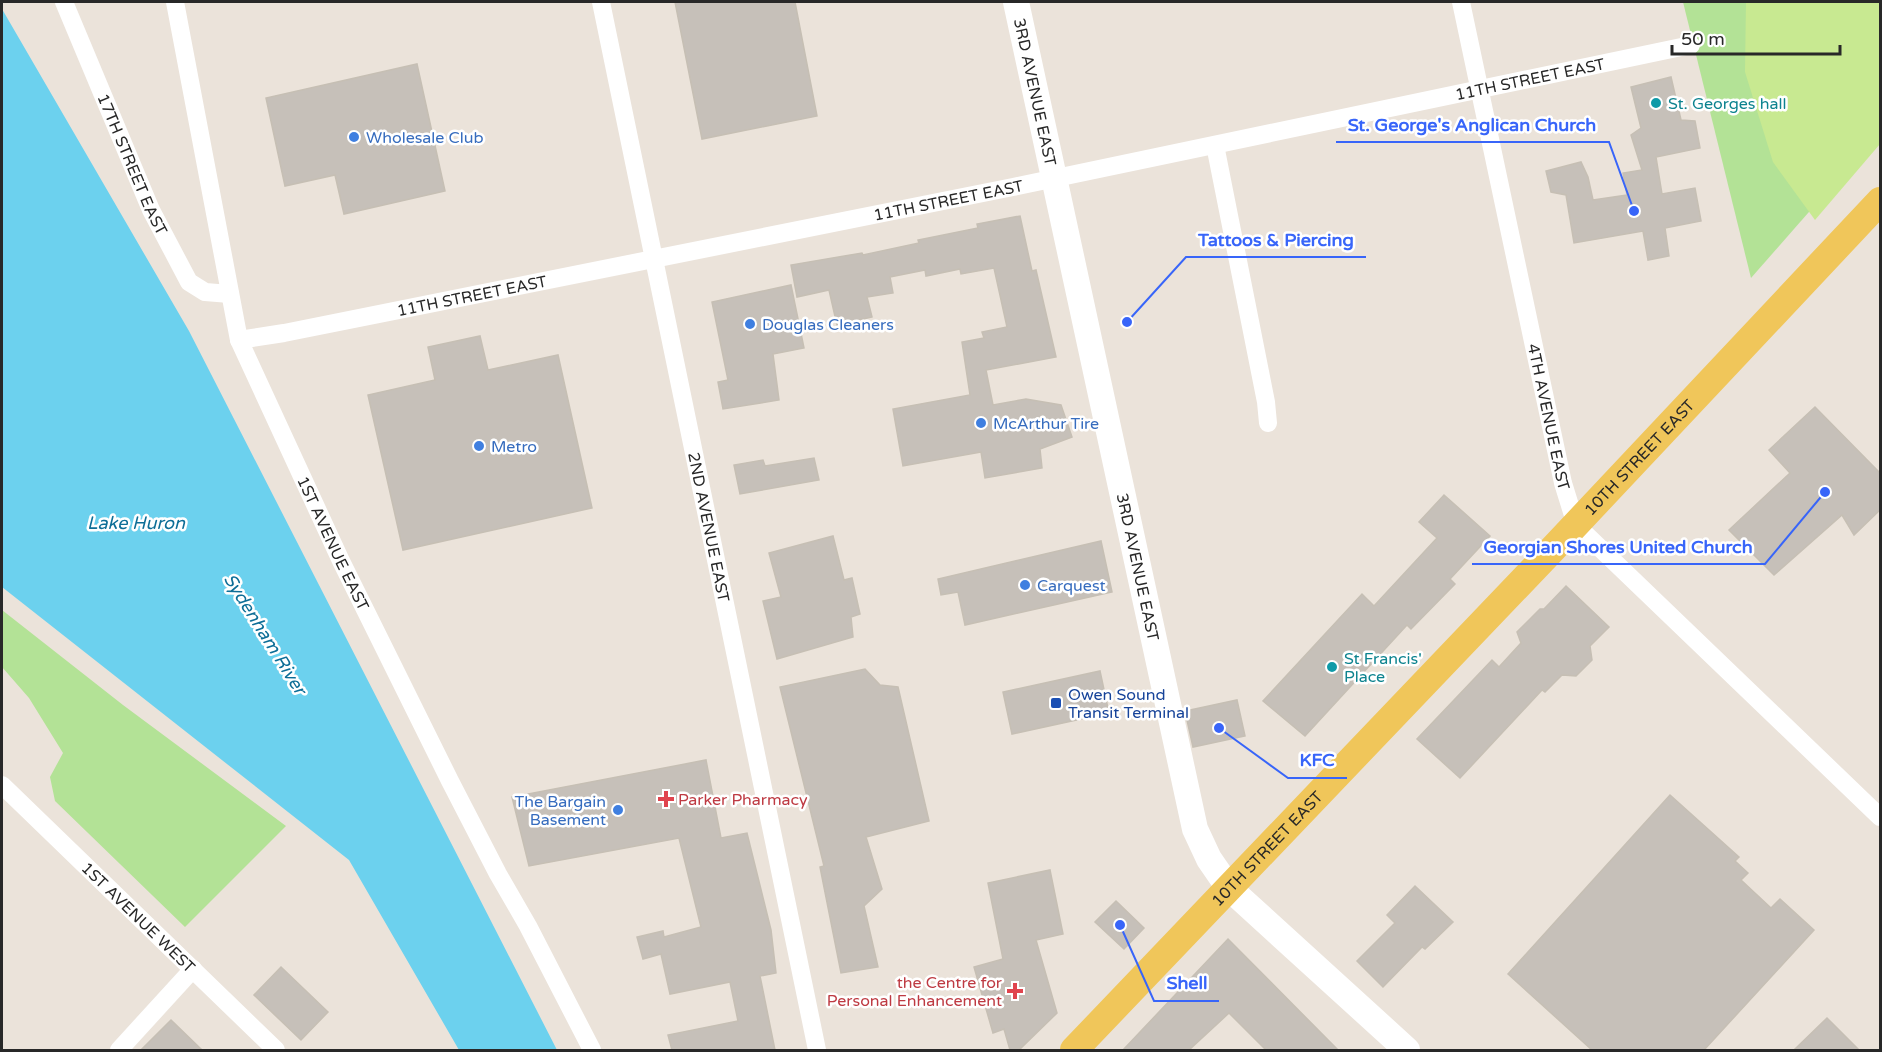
<svg xmlns="http://www.w3.org/2000/svg" width="1882" height="1052" font-family="'Varela Round',sans-serif">
<rect width="100%" height="100%" fill="#ebe3da"/>
<!-- green -->
<g fill="#b3e296">
<polygon points="1683,2 1880,2 1880,131 1751,278"/>
<polygon points="2,610 123,705 286,826 185,927 55,801 50,777 63,753 29,698 2,667"/>
</g>
<!-- pitch -->
<polygon fill="#c8e991" points="1746,2 1880,2 1880,144 1815,220 1773,162 1745,72"/>
<!-- water -->
<polygon fill="#6cd1ee" points="2,9 189,331 557,1050 459,1050 349,860 2,587"/>
<!-- building -->
<g fill="#c6c0b9" stroke="#c6bfb4" stroke-width="1.5">
<polygon points="675,2 795,2 817,116 702,139"/>
<polygon points="417,64 445,191 344,214 335,175 285,186 266,98"/>
<polygon points="1671,77 1681,120 1695,121 1700,148 1656,157 1662,194 1695,188 1701,221 1665,228 1669,256 1648,260 1643,231 1574,243 1566,195 1551,192 1546,171 1581,162 1588,177 1593,200 1627,195 1623,173 1642,170 1631,135 1641,128 1631,87"/>
<polygon points="1020,216 1032,271 1036,270 1056,357 986,370 993,405 1026,399 1061,405 1072,437 1040,449 1042,468 985,478 981,452 903,466 893,409 970,395 962,342 984,338 982,332 1007,327 994,268 961,274 960,269 926,276 925,270 890,277 893,293 867,297 872,317 837,325 829,290 797,297 791,265 862,253 863,255 919,243 918,240 978,228 977,224"/>
<polygon points="791,285 804,348 773,354 779,400 723,409 718,382 728,380 712,302"/>
<polygon points="480,336 488,370 558,355 592,508 403,550 368,395 435,380 428,347"/>
<polygon points="1815,407 1881,474 1881,509 1854,535 1842,515 1774,575 1729,530 1790,473 1769,450"/>
<polygon points="814,458 819,480 740,494 734,465 763,460 765,466"/>
<polygon points="1444,495 1490,536 1450,579 1455,584 1411,629 1407,625 1305,736 1263,701 1362,594 1374,606 1437,538 1419,522"/>
<polygon points="833,536 844,580 852,578 860,614 851,617 853,637 777,659 763,601 781,597 769,553"/>
<polygon points="1101,541 1112,592 965,625 958,592 941,595 938,579"/>
<polygon points="1566,586 1609,627 1590,646 1592,660 1576,676 1562,675 1545,692 1542,690 1460,778 1417,739 1492,660 1499,667 1521,643 1517,632 1540,609 1544,609"/>
<polygon points="865,669 880,685 898,687 929,821 866,837 882,889 864,906 878,967 841,973 820,867 824,866 780,687"/>
<polygon points="1100,671 1109,713 1012,734 1003,692"/>
<polygon points="1237,700 1245,736 1193,747 1185,711"/>
<polygon points="706,760 721,838 747,833 771,930 776,973 760,976 775,1050 672,1050 668,1035 738,1021 730,982 670,994 661,954 643,959 637,937 663,931 664,937 701,927 679,838 529,866 512,797"/>
<polygon points="1670,795 1739,857 1735,861 1748,873 1741,880 1771,908 1780,899 1814,930 1704,1050 1592,1050 1508,974"/>
<polygon points="1050,870 1063,934 1036,940 1057,1013 1019,1050 1010,1050 1004,1029 993,1033 974,967 1003,959 988,883"/>
<polygon points="1415,886 1453,922 1425,949 1422,947 1383,987 1357,961 1395,923 1387,915"/>
<polygon points="1116,901 1144,928 1124,949 1095,922"/>
<polygon points="1228,939 1338,1050 1266,1050 1229,1013 1189,1050 1123,1050"/>
<polygon points="281,967 328,1012 301,1040 254,995"/>
<polygon points="1827,1018 1859,1050 1794,1050"/>
<polygon points="171,1020 202,1050 141,1050"/>
</g>
<g fill="none" stroke-linecap="round" stroke-linejoin="round">
<!-- street -->
<g stroke="#fff" stroke-width="18">
<path id="s1" d="M 64,2 L 151,210 L 189,282 L 205,292 L 230,294"/>
<path id="s2" d="M 175,2 L 239,340 L 341,561 L 450,781 L 498,874 L 528,926 L 592,1050"/>
<path id="s3" d="M 601,2 L 817,1050"/>
<path id="s4" d="M 1461,2 L 1563,483 L 1576,525 L 1880,817"/>
<polyline points="1215,145 1266,402 1268,423"/>
<path id="s5" d="M 239,340 L 284,333 L 1013,187 L 1691,45"/>
<path id="s6" d="M 2,785 L 276,1050"/>
<polyline points="119,1050 193,969"/>
</g>
<!-- secondary -->
<path stroke="#fff" stroke-width="26" id="s7" d="M 1016,2 L 1195,829 L 1209,859 L 1229,888 L 1407,1050"/>
<!-- primary -->
<path stroke="#f0c65a" stroke-width="28" id="s8" d="M 1074,1050 L 1548,554 L 1880,201"/>
</g>
<!-- markers -->
<g fill="#0f9aa8" stroke="#fff" stroke-width="2">
<circle cx="1656" cy="103" r="6"/>
<circle cx="1332" cy="667" r="6"/>
</g>
<g fill="#3f7fe0" stroke="#fff" stroke-width="2">
<circle cx="354" cy="137" r="6"/>
<circle cx="750" cy="324" r="6"/>
<circle cx="981" cy="423" r="6"/>
<circle cx="479" cy="446" r="6"/>
<circle cx="1025" cy="585" r="6"/>
<circle cx="618" cy="810" r="6"/>
</g>
<rect fill="#1a4fb4" stroke="#fff" stroke-width="2" x="1050" y="697" width="12" height="12" rx="3"/>
<g fill="#e0444e" stroke="#fff" stroke-width="2">
<path d="M663 790h6v6h6v6h-6v6h-6v-6h-6v-6h6z"/>
<path d="M1012 982h6v6h6v6h-6v6h-6v-6h-6v-6h6z"/>
</g>
<g text-anchor="middle" stroke-width="5" stroke-linejoin="round" paint-order="stroke">
<!-- street labels -->
<g font-size="16" fill="#282828" stroke="#fff">
<text dy="6" stroke="none"><textPath href="#s5" startOffset="1317">11TH STREET EAST</textPath></text>
<text dy="6" stroke="none"><textPath href="#s7" startOffset="92">3RD AVENUE EAST</textPath></text>
<text dy="6" stroke="none"><textPath href="#s1" startOffset="176">17TH STREET EAST</textPath></text>
<text dy="6" stroke="none"><textPath href="#s5" startOffset="723">11TH STREET EAST</textPath></text>
<text dy="6" stroke="none"><textPath href="#s5" startOffset="237">11TH STREET EAST</textPath></text>
<text dy="6" stroke="none"><textPath href="#s4" startOffset="424">4TH AVENUE EAST</textPath></text>
<text dy="6" stroke="none"><textPath href="#s8" startOffset="819">10TH STREET EAST</textPath></text>
<text dy="6" stroke="none"><textPath href="#s3" startOffset="536">2ND AVENUE EAST</textPath></text>
<text dy="6" stroke="none"><textPath href="#s2" startOffset="568">1ST AVENUE EAST</textPath></text>
<text dy="6" stroke="none"><textPath href="#s7" startOffset="578">3RD AVENUE EAST</textPath></text>
<text dy="6" stroke="none"><textPath href="#s8" startOffset="279">10TH STREET EAST</textPath></text>
<text dy="6" stroke="none"><textPath href="#s6" startOffset="190">1ST AVENUE WEST</textPath></text>
</g>
<!-- culture labels -->
<g font-size="16" fill="#0d838f" stroke="#fff" text-anchor="start">
<text x="1668" y="109">St. Georges hall</text>
<text x="1344" y="664">St Francis'<tspan x="1344" dy="18">Place</tspan></text>
</g>
<!-- shop labels -->
<g font-size="16" fill="#366cbe" stroke="#fff" text-anchor="start">
<text x="366" y="143">Wholesale Club</text>
<text x="762" y="330">Douglas Cleaners</text>
<text x="993" y="429">McArthur Tire</text>
<text x="491" y="452">Metro</text>
<text x="1037" y="591">Carquest</text>
<text x="606" y="807" text-anchor="end">The Bargain<tspan x="606" dy="18">Basement</tspan></text>
</g>
<!-- transit labels -->
<g font-size="16" fill="#164399" stroke="#fff" text-anchor="start">
<text x="1068" y="700">Owen Sound<tspan x="1068" dy="18">Transit Terminal</tspan></text>
</g>
<!-- health labels -->
<g font-size="16" fill="#be3a42" stroke="#fff" text-anchor="start">
<text x="678" y="805">Parker Pharmacy</text>
<text x="1002" y="988" text-anchor="end">the Centre for<tspan x="1002" dy="18">Personal Enhancement</tspan></text>
</g>
<!-- water labels -->
<g font-size="18" font-style="italic" fill="#0d6e97" stroke="#fff">
<text x="136" y="529">Lake Huron</text>
<text transform="translate(265 634) rotate(58)" y="6">Sydenham River</text>
</g>
</g>
<!-- callouts -->
<path fill="none" stroke="#3865f9" stroke-width="2" d="M1634 211L1609 142H1336M1127 322L1186 257H1366M1825 492L1765 564H1472M1219 728L1288 778H1347M1120 925L1154 1001H1219"/>
<g fill="#3865f9" stroke="#fff" stroke-width="2">
<circle cx="1634" cy="211" r="6"/>
<circle cx="1127" cy="322" r="6"/>
<circle cx="1825" cy="492" r="6"/>
<circle cx="1219" cy="728" r="6"/>
<circle cx="1120" cy="925" r="6"/>
</g>
<g font-size="18" text-anchor="middle" font-weight="bold" fill="#3865f9" stroke="#fff" stroke-width="5" stroke-linejoin="round" paint-order="stroke">
<text x="1472" y="131">St. George's Anglican Church</text>
<text x="1276" y="246">Tattoos &amp; Piercing</text>
<text x="1618" y="553">Georgian Shores United Church</text>
<text x="1317" y="766">KFC</text>
<text x="1187" y="989">Shell</text>
</g>
<!-- border -->
<rect width="1882" height="1052" fill="none" stroke="#282828" stroke-width="6"/>
<!-- scale -->
<path d="M1672 45v9h168v-9" fill="none" stroke="#282828" stroke-width="3"/>
<text x="1681" y="45" font-size="18" fill="#282828" stroke="#ffffff" stroke-width="4.5" paint-order="stroke">50 m</text>
</svg>
